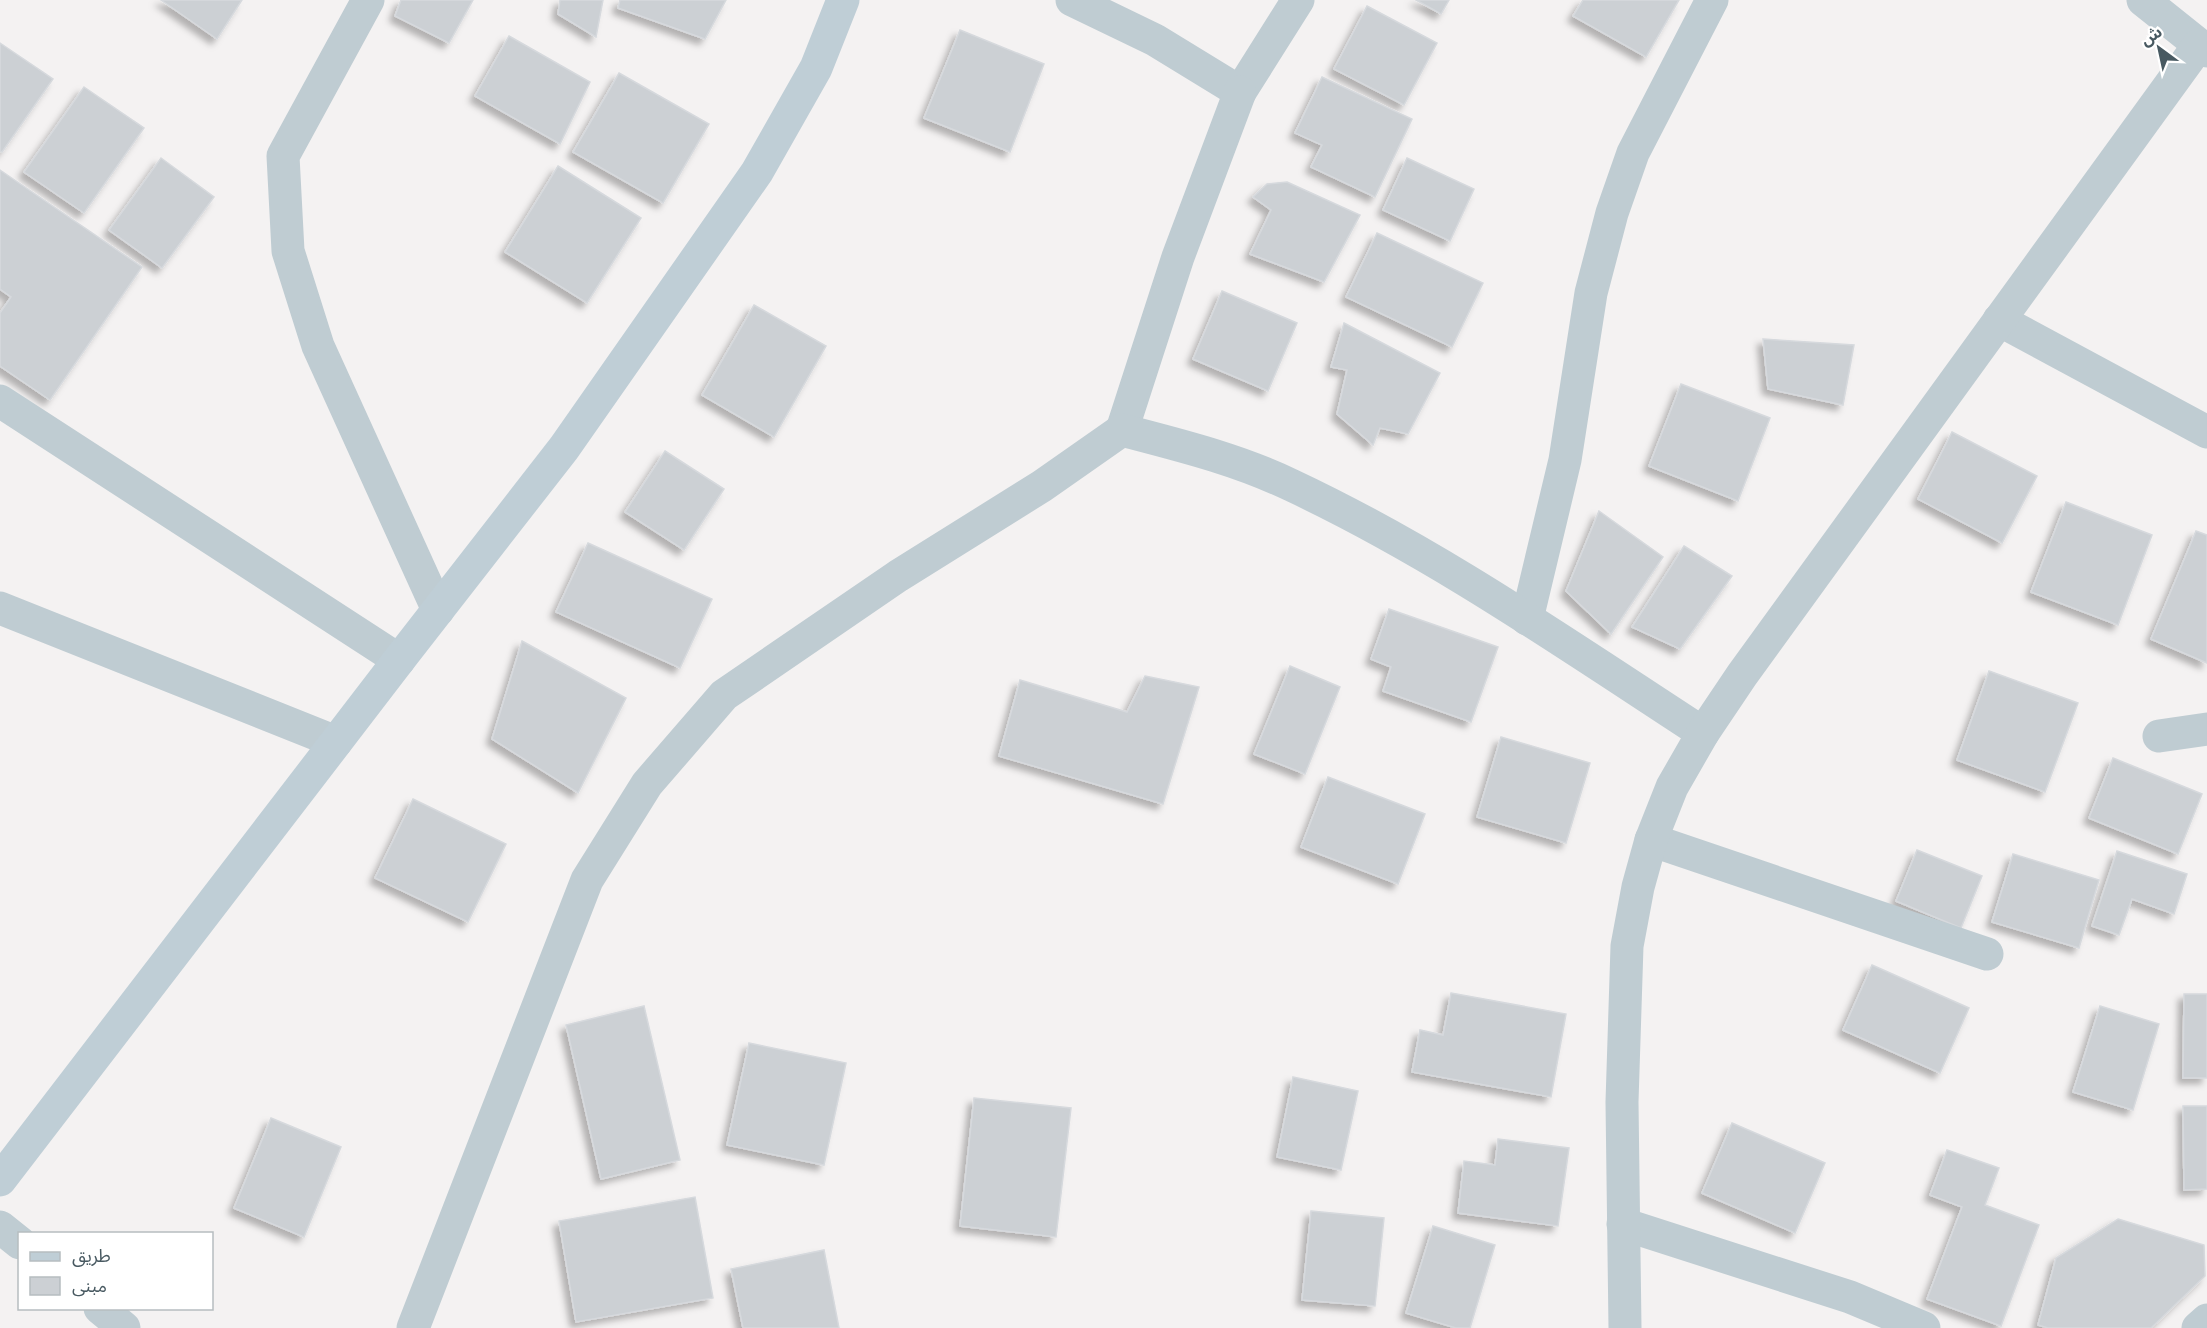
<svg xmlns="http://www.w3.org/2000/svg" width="2207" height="1328" font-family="Jost,'Noto Sans Arabic',sans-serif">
<defs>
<filter id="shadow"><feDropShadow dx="-5.5" dy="5.5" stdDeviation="3" flood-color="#0004"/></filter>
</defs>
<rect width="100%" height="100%" fill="#f4f2f2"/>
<!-- building -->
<g fill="#ccd0d4" stroke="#d6d9dd" stroke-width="1.5" filter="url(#shadow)">
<polygon points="161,0 242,0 217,39"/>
<polygon points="401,0 473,0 449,43 395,16"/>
<polygon points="560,0 603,0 596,37 558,14"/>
<polygon points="620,0 726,0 705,39 618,8"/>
<polygon points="1416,0 1449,0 1441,14"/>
<polygon points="1583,0 1679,0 1646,57 1573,16"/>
<polygon points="1367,6 1437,43 1404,105 1334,69"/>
<polygon points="960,30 1044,64 1010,152 924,118"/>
<polygon points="509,36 590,82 560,144 475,96"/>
<polygon points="0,43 53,79 2,152 0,151"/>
<polygon points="619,73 709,124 663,203 573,152"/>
<polygon points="1322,77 1412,119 1375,197 1311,167 1322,145 1295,133"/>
<polygon points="84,87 144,128 84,213 24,172"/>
<polygon points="161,158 214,197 162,268 109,230"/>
<polygon points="1407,158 1474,189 1450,241 1383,210"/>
<polygon points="558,166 641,218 587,303 505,252"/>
<polygon points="0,170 142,267 50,400 0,366 0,313 11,297 0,289"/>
<polygon points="1287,182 1360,215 1324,282 1250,254 1271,210 1253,197 1267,184"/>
<polygon points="1377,233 1483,283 1452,347 1346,297"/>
<polygon points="1222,291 1297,323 1268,391 1193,359"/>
<polygon points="754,305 826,346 774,437 702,395"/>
<polygon points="1344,323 1440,373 1408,434 1380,428 1373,445 1337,414 1347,370 1331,367"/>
<polygon points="1763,339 1854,345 1843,405 1768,389"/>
<polygon points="1681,384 1770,418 1738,501 1649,466"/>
<polygon points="1952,432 2037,476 2002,543 1918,499"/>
<polygon points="665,451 724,489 684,550 625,512"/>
<polygon points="2066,502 2152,535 2118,625 2031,592"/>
<polygon points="1599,511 1663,557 1611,634 1566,591"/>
<polygon points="2196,531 2207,535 2207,663 2151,639"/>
<polygon points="588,543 712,599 680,668 556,612"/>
<polygon points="1684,546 1732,576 1680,649 1632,627"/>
<polygon points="1389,609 1498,647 1471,722 1383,691 1391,667 1371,659"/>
<polygon points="522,641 626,698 578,793 492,739"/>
<polygon points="1290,666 1340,687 1305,774 1254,754"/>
<polygon points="1989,671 2078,703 2045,792 1957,760"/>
<polygon points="1145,676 1199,687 1163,804 999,756 1020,680 1127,712"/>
<polygon points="1501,737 1590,763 1566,843 1477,817"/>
<polygon points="2113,758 2202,794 2178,854 2089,818"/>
<polygon points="1328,777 1425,814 1398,884 1301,847"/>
<polygon points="413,799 506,844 468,922 375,878"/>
<polygon points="1917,850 1982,876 1961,928 1896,901"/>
<polygon points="2117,851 2187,874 2174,914 2132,899 2119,935 2092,926"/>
<polygon points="2013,854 2099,880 2079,948 1992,922"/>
<polygon points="1872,965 1969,1008 1940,1073 1843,1030"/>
<polygon points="1451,993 1566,1014 1551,1097 1412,1072 1420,1030 1443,1035"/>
<polygon points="2184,994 2207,994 2207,1078 2183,1078"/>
<polygon points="644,1006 680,1160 601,1179 566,1025"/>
<polygon points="2100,1006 2159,1024 2133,1110 2073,1092"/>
<polygon points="749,1043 846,1063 824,1165 727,1145"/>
<polygon points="1293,1077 1358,1091 1341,1170 1277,1157"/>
<polygon points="974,1098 1071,1108 1056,1237 960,1226"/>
<polygon points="2183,1106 2207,1106 2207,1189 2184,1190"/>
<polygon points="271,1118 341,1147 304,1237 234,1208"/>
<polygon points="1732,1123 1825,1163 1795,1233 1702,1193"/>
<polygon points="1498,1139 1569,1148 1558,1226 1458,1213 1464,1161 1495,1165"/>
<polygon points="1947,1150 1999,1168 1985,1205 2039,1225 2001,1326 1927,1299 1962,1207 1930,1195"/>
<polygon points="695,1197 713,1298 576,1322 559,1221"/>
<polygon points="1311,1211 1384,1218 1375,1306 1302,1300"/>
<polygon points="2118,1219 2204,1245 2205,1276 2151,1328 2048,1328 2038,1325 2056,1258"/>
<polygon points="1433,1226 1495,1245 1470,1328 1456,1328 1406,1313"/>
<polygon points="824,1250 839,1328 743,1328 731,1269"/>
</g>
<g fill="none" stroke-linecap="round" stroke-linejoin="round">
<!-- street -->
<g stroke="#bfccd2" stroke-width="33">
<polyline points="368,0 283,156 288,251 318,346 438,610"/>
<polyline points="1072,0 1155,40 1240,92 1298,0"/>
<polyline points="2143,0 2207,51"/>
<polyline points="1999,320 2207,432"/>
<polyline points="0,401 399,660"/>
<polyline points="1122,430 1178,257 1240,92"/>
<polyline points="0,608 336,742"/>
<polyline points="1527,619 1565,460 1591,293 1612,213 1633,153 1712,0"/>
<polyline points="2159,736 2207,729"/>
<polyline points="1651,840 1987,954"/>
<polyline points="1623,1224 1850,1297 1924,1328"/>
<polyline points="0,1227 20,1243"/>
<polyline points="100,1308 124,1328"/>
<path d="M 413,1328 L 587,880 L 647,784 L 724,695 L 898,576 L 1042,486 L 1122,430 C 1179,445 1237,459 1291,485 C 1436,553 1569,646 1703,733"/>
<polyline points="1625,1328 1622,1102 1627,946 1638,887 1651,840 1672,787 1703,733 1742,675 2199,45"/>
<polyline points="2198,1328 2207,1320"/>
</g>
<!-- secondary -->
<polyline stroke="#bfced6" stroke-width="33" points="0,1180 399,660 564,448 757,172 816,68 843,0"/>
</g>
<!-- legend -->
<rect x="18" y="1232" width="195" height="78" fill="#ffffff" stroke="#b6bdc0" stroke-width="1.5"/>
<rect x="30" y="1252" width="30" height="9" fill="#bfced6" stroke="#b6bdc0" stroke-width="1.5"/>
<text x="72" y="1262" font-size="18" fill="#485961">طريق</text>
<rect x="30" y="1277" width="30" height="18" fill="#ccd0d4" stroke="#b6bdc0" stroke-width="1.5"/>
<text x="72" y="1292" font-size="18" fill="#485961">مبنى</text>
<!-- north arrow -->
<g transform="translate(2159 48) rotate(327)" stroke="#ffffff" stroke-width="4.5" paint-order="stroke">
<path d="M0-4.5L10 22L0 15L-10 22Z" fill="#485961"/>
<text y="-9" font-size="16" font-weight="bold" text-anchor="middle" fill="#485961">ش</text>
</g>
</svg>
